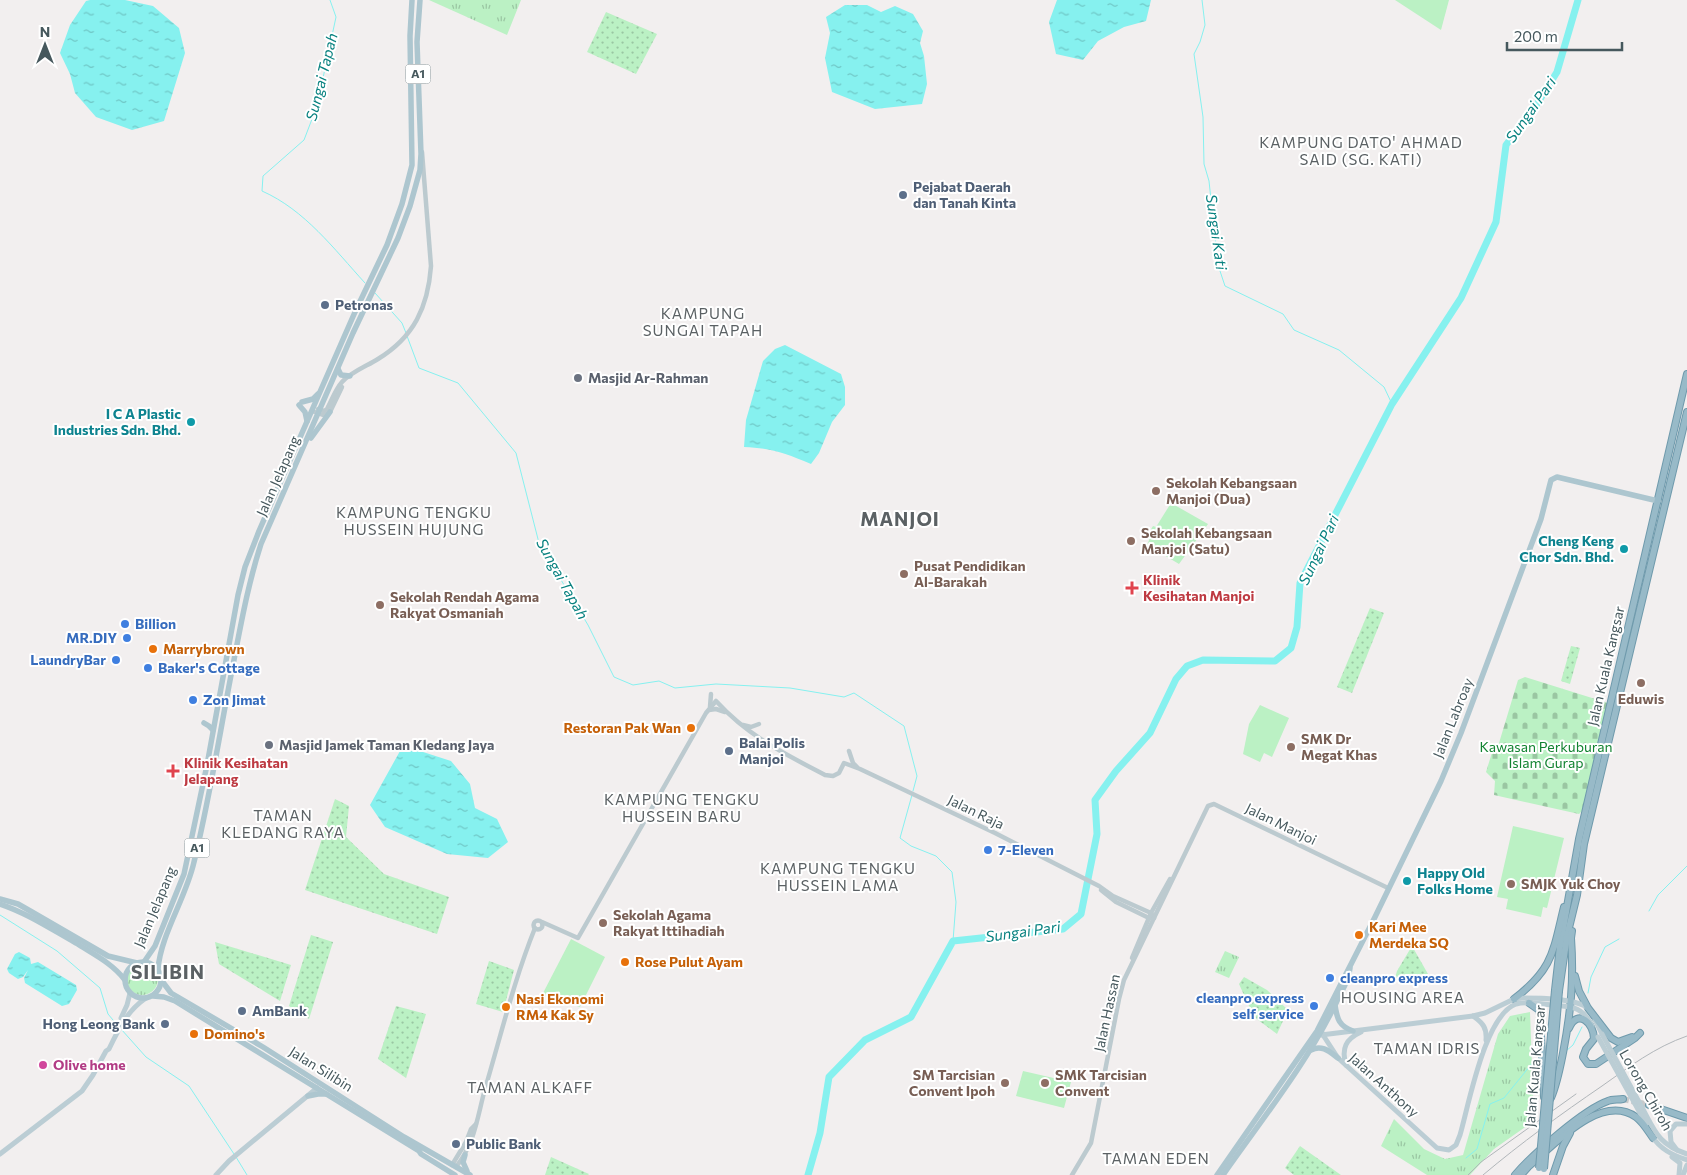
<svg xmlns="http://www.w3.org/2000/svg" width="1687" height="1175" font-family="Commissioner,sans-serif">
<defs>
<pattern id="grass-tufts" width="24" height="20" patternUnits="userSpaceOnUse" patternTransform="scale(1.25)"><rect width="24" height="20" fill="#bbf1c4"/><path d="M3 7l-1-3M5 7V3M7 7l1-3M15 17l-1-3M17 17v-4M19 17l1-3" fill="none" stroke="#9ac6a2"/></pattern>
<pattern id="cemetery-stones" width="16" height="16" patternUnits="userSpaceOnUse" patternTransform="scale(1.25)"><rect width="16" height="16" fill="#bbf1c4"/><path d="M2 7V4a2 2 0 0 1 4 0v3zM10 15v-3a2 2 0 0 1 4 0v3z" fill="#9ac6a2"/></pattern>
<pattern id="park-dots" width="8" height="8" patternUnits="userSpaceOnUse" patternTransform="scale(1.25)"><rect width="8" height="8" fill="#bbf1c4"/><path d="M2 2h.1M6 6h.1" fill="none" stroke="#9ac6a2" stroke-width="1.8" stroke-linecap="round"/></pattern>
<pattern id="water-ripples" width="26" height="14" patternUnits="userSpaceOnUse" patternTransform="scale(1.25)"><rect width="26" height="14" fill="#86f1ef"/><path d="M2 4q2-2 4 0t4 0M15 11q2-2 4 0t4 0" fill="none" stroke="#6fc6c5"/></pattern>
</defs>
<rect width="100%" height="100%" fill="#f2efef"/>
<!-- grass -->
<g fill="url(#grass-tufts)">
<polygon points="429,0 521,0 507,35"/>
<polygon points="1225,951 1239,957 1229,978 1215,972"/>
<circle cx="142" cy="979" r="16"/>
<polygon points="1530,1012 1534,1121 1494,1149 1470,1175 1427,1175 1381,1146 1394,1119 1424,1149 1445,1159 1463,1155 1498,1034 1510,1016"/>
</g>
<!-- cemetery -->
<polygon fill="url(#cemetery-stones)" points="1525,677 1608,703 1582,811 1579,814 1494,795 1495,781 1486,772 1494,746 1499,743 1518,680"/>
<!-- park -->
<g fill="url(#park-dots)">
<polygon points="606,12 657,34 636,74 587,52"/>
<polygon points="1370,608 1384,613 1352,693 1337,687"/>
<polygon points="1571,646 1580,648 1570,684 1561,681"/>
<polygon points="335,799 349,806 346,837 384,874 449,897 437,934 305,890"/>
<polygon points="311,935 333,942 309,1019 289,1006"/>
<polygon points="215,942 291,965 280,1001 219,964"/>
<polygon points="1412,946 1428,974 1395,978 1397,971"/>
<polygon points="489,961 514,970 503,1012 476,1004"/>
<polygon points="1244,977 1267,990 1288,1010 1277,1034 1254,1017 1239,984"/>
<polygon points="396,1006 426,1014 406,1078 378,1059"/>
<polygon points="1300,1146 1341,1175 1294,1175 1285,1168"/>
<polygon points="551,1157 589,1174 588,1175 545,1175"/>
</g>
<!-- pitch -->
<g fill="#bbf1c4">
<polygon points="1395,0 1449,0 1441,30"/>
<polygon points="1171,503 1208,524 1179,564 1147,545 1150,538 1147,536 1153,526 1156,527"/>
<polygon points="1260,705 1289,718 1272,757 1264,753 1260,762 1243,754 1249,724"/>
<polygon points="1513,826 1564,838 1547,908 1543,907 1541,917 1506,909 1508,899 1497,897"/>
<polygon points="571,939 605,957 580,1007 542,995"/>
<polygon points="1023,1071 1071,1082 1064,1108 1016,1096"/>
</g>
<!-- water -->
<g fill="url(#water-ripples)">
<polygon points="90,0 125,0 153,6 179,28 185,53 164,121 132,130 96,117 75,93 70,74 60,53 70,25 86,1"/>
<polygon points="1057,0 1151,0 1146,21 1124,27 1098,41 1083,60 1056,54 1049,22"/>
<polygon points="845,5 867,5 881,12 895,6 913,14 923,31 920,43 924,56 927,84 922,104 875,109 832,92 825,58 830,33 826,17"/>
<path d="M 785,345 L 841,374 L 845,387 L 845,405 L 832,422 L 819,453 L 811,464 C 785,453 771,448 744,447 L 746,420 L 763,361 L 775,349 Z"/>
<polygon points="400,751 420,751 451,761 470,784 475,808 497,819 508,842 488,858 447,854 385,827 370,805"/>
<polygon points="19,952 30,958 31,964 38,962 76,985 77,990 69,1004 62,1006 25,983 24,978 28,970 23,977 18,979 9,973 7,969 15,954"/>
</g>
<g fill="none" stroke-linecap="round" stroke-linejoin="round">
<!-- stream -->
<g stroke="#86f1ef" stroke-width="1">
<path d="M 330,0 L 336,17 L 317,106 L 304,140 L 263,176 L 262,191 C 305,210 334,249 365,283"/>
<polyline points="1202,0 1205,25 1200,42 1194,54 1203,117 1204,164 1209,181 1218,265 1225,286 1283,314 1294,330 1339,350 1384,387 1392,404"/>
<polyline points="375,293 402,323 406,333"/>
<polyline points="407,336 419,368 458,383 516,453 539,543 588,625 614,677 633,685 659,681 675,688 716,684 790,688 844,697 854,693 904,726 917,776 913,791"/>
<polyline points="912,795 900,838 911,846 936,856 952,872 956,902 953,941"/>
<polyline points="1649,911 1658,895 1687,866"/>
<polyline points="0,915 57,951 100,988 108,1014 118,1026"/>
<polyline points="1588,993 1591,977 1605,947 1619,939"/>
<polyline points="121,1029 146,1057 189,1086 234,1154"/>
<polyline points="1566,1051 1573,1045 1582,1027"/>
<polyline points="236,1157 247,1175"/>
<polyline points="1466,1158 1477,1149 1490,1104 1504,1098 1534,1061 1539,1060"/>
</g>
<!-- river -->
<polyline stroke="#86f1ef" stroke-width="7" points="808,1175 820,1133 829,1077 865,1040 911,1017 953,941 1063,929 1081,914 1097,834 1095,800 1116,771 1150,733 1176,679 1187,666 1203,660 1275,661 1291,648 1297,627 1300,583 1392,404 1461,298 1496,222 1506,145 1537,104 1557,72 1578,0"/>
<!-- trunk-tunnel -->
<polyline stroke="#c7c9ca" stroke-width="6" stroke-dasharray="6 3" stroke-linecap="butt" points="1623,1099 1649,1105"/>
<!-- trunk casing -->
<g stroke="#6f9aac" stroke-width="8">
<g id="trunk">
<polyline points="1575,976 1579,991 1588,1008 1611,1038 1618,1042 1632,1037"/>
<polyline points="1555,990 1560,946 1579,839 1687,374"/>
<polyline points="1559,991 1567,936 1577,895 1584,844 1687,412"/>
<path d="M 1514,999 C 1553,969 1553,952 1564,907"/>
<polyline points="1529,1003 1539,1010 1540,1015 1544,1097"/>
<path d="M 1569,1028 C 1578,1008 1594,1023 1594,1039 L 1586,1049 L 1583,1057 L 1588,1064 L 1596,1064 L 1635,1038 L 1640,1033"/>
<path d="M 1551,1098 C 1557,1084 1560,1068 1563,1053 C 1571,1012 1574,979 1571,938 L 1572,931"/>
<polyline points="1649,1105 1687,1118"/>
<path d="M 1515,1175 C 1532,1155 1584,1109 1608,1101 C 1612,1099 1618,1100 1623,1099"/>
<path d="M 1521,1175 L 1528,1167 C 1553,1146 1600,1092 1636,1117 C 1643,1122 1648,1131 1653,1138"/>
<polyline points="1553,1175 1563,1146 1570,1133"/>
</g>
</g>
<!-- tertiary -->
<g stroke="#bccacf" stroke-width="4.5">
<path d="M 318,409 L 324,411 L 327,409 C 332,400 335,390 342,382 C 351,372 367,366 378,359 C 414,337 428,307 431,266 L 422,152"/>
<polyline points="312,411 323,415 330,412 342,387"/>
<polyline points="710,707 711,694"/>
<polyline points="709,710 716,709 725,712"/>
<polyline points="743,725 751,727 759,724"/>
<polyline points="849,751 853,763 857,767"/>
<polyline points="1101,890 1116,902 1149,918 1152,918"/>
<circle cx="538" cy="925" r="4.5"/>
<path d="M 542,922 L 578,938 L 706,713 L 716,701 C 748,736 783,753 825,775 L 833,776 L 839,773 L 844,763 L 860,769 L 995,833 L 1099,886 L 1113,896 L 1151,913 L 1154,918"/>
<polyline points="1132,958 1151,913 1170,879"/>
<polyline points="452,1165 466,1142 471,1129 476,1124"/>
<path d="M 456,1167 C 475,1143 477,1118 485,1089 C 501,1035 514,980 535,928"/>
<polyline points="1072,1175 1091,1143 1119,999 1124,980 1208,806 1214,804 1218,806 1388,888"/>
</g>
<!-- secondary -->
<g stroke="#bbcdd4" stroke-width="5">
<path d="M 1473,1016 C 1483,1023 1487,1028 1486,1040"/>
<polyline points="121,1018 127,1005 130,993"/>
<polyline points="1595,1020 1602,1034"/>
<path d="M 1321,1030 L 1323,1035 L 1338,1058 L 1437,1148 L 1449,1150 L 1456,1145 L 1460,1135 C 1469,1104 1485,1015 1516,1004 C 1527,1001 1540,1004 1551,1005 C 1571,1007 1582,1005 1592,1026"/>
<path d="M 1321,1035 L 1473,1016 L 1485,1013 L 1514,999 L 1522,998 C 1539,998 1575,998 1588,1008"/>
<path d="M 1346,1065 C 1341,1048 1346,1039 1361,1032"/>
<polyline points="1634,1102 1646,1124"/>
<path d="M 1639,1102 C 1654,1128 1656,1144 1687,1154"/>
<path d="M 1652,1136 C 1660,1149 1672,1155 1687,1160"/>
<polyline points="1677,1150 1671,1142 1670,1131 1676,1124 1687,1124"/>
<path d="M 0,1154 L 82,1091 L 93,1075 L 106,1051 L 109,1049 C 119,1028 127,1011 146,998"/>
<polyline points="1672,1157 1680,1163 1679,1175"/>
<polyline points="216,1175 229,1161 317,1088"/>
<polyline points="1683,1175 1687,1165"/>
</g>
<!-- primary -->
<g stroke="#adc6cf" stroke-width="5.5">
<polyline points="338,369 341,375 350,376"/>
<polyline points="302,402 313,399 318,394"/>
<polyline points="299,405 305,412 307,421"/>
<polyline points="311,438 330,412"/>
<polyline points="204,723 209,726 213,730"/>
<polyline points="0,899 18,904 32,912 108,956 137,963"/>
<path d="M 0,904 C 27,913 51,929 76,943 C 93,954 112,963 125,980"/>
<circle cx="143" cy="980" r="18"/>
<polyline points="144,962 155,946 184,874 207,765 238,595 245,567 259,531 355,312 387,245 402,204 412,165 410,36 412,0"/>
<path d="M 158,969 C 161,934 186,898 194,862 C 210,797 220,731 233,665 C 241,624 248,584 261,544 L 353,333 L 398,238 L 410,206 L 420,170 L 421,154 L 417,42 L 420,0"/>
<polyline points="162,981 171,993 263,1047 404,1137 470,1175"/>
<polyline points="153,996 164,997 175,1001 419,1151 421,1154 455,1175"/>
<path d="M 1335,1005 C 1337,1019 1339,1026 1353,1031"/>
<path d="M 1311,1050 C 1322,1044 1330,1052 1338,1058"/>
<polyline points="308,1096 318,1094 326,1094"/>
<polyline points="465,1155 463,1162 467,1171"/>
<polyline points="1217,1175 1317,1031 1375,917 1441,781 1461,733 1541,519 1551,480 1557,477 1658,501"/>
<path d="M 1223,1175 C 1262,1119 1306,1065 1336,1003 C 1341,992 1349,981 1350,968"/>
</g>
<!-- trunk -->
<use href="#trunk" stroke="#98bac8" stroke-width="6"/>
<!-- rail -->
<g stroke="#b1b6ba" stroke-width="1">
<polyline points="1468,1175 1481,1162 1576,1094"/>
<path d="M 1483,1175 C 1521,1143 1561,1114 1602,1086 C 1629,1067 1655,1047 1687,1036"/>
</g>
<!-- trunk-bridge casing -->
<g stroke="#6f9aac" stroke-width="8" stroke-linecap="butt">
<g id="trunk-bridge">
<polyline points="1539,1168 1555,990"/>
<polyline points="1544,1169 1559,991"/>
</g>
</g>
<!-- secondary-bridge -->
<g stroke="#bbcdd4" stroke-width="5">
<polyline points="1602,1034 1639,1102"/>
<polyline points="1598,1037 1634,1102"/>
</g>
<!-- trunk-bridge -->
<use href="#trunk-bridge" stroke="#98bac8" stroke-width="6"/>
</g>
<!-- markers -->
<g fill="#5c6f8a" stroke="#fff" stroke-width="2">
<circle cx="903" cy="195" r="5"/>
<circle cx="325" cy="305" r="5"/>
<circle cx="729" cy="751" r="5"/>
<circle cx="242" cy="1011" r="5"/>
<circle cx="165" cy="1024" r="5"/>
<circle cx="456" cy="1144" r="5"/>
</g>
<g fill="#6b7280" stroke="#fff" stroke-width="2">
<circle cx="578" cy="378" r="5"/>
<circle cx="269" cy="745" r="5"/>
</g>
<g fill="#0f9aa8" stroke="#fff" stroke-width="2">
<circle cx="191" cy="422" r="5"/>
<circle cx="1624" cy="549" r="5"/>
<circle cx="1407" cy="881" r="5"/>
</g>
<g fill="#8d6e63" stroke="#fff" stroke-width="2">
<circle cx="1156" cy="491" r="5"/>
<circle cx="1131" cy="541" r="5"/>
<circle cx="904" cy="574" r="5"/>
<circle cx="380" cy="605" r="5"/>
<circle cx="1641" cy="683" r="5"/>
<circle cx="1291" cy="747" r="5"/>
<circle cx="1511" cy="884" r="5"/>
<circle cx="603" cy="923" r="5"/>
<circle cx="1005" cy="1083" r="5"/>
<circle cx="1045" cy="1083" r="5"/>
</g>
<g fill="#e0444e" stroke="#fff" stroke-width="2">
<path d="M1129.5 580.5h5v5h5v5h-5v5h-5v-5h-5v-5h5z"/>
<path d="M170.5 763.5h5v5h5v5h-5v5h-5v-5h-5v-5h5z"/>
</g>
<g fill="#3f7fe0" stroke="#fff" stroke-width="2">
<circle cx="125" cy="624" r="5"/>
<circle cx="127" cy="638" r="5"/>
<circle cx="116" cy="660" r="5"/>
<circle cx="148" cy="668" r="5"/>
<circle cx="193" cy="700" r="5"/>
<circle cx="988" cy="850" r="5"/>
<circle cx="1330" cy="978" r="5"/>
<circle cx="1314" cy="1006" r="5"/>
</g>
<g fill="#e8710a" stroke="#fff" stroke-width="2">
<circle cx="153" cy="649" r="5"/>
<circle cx="691" cy="728" r="5"/>
<circle cx="1359" cy="935" r="5"/>
<circle cx="625" cy="962" r="5"/>
<circle cx="506" cy="1007" r="5"/>
<circle cx="194" cy="1034" r="5"/>
</g>
<circle fill="#d1479c" stroke="#fff" stroke-width="2" cx="43" cy="1065" r="5"/>
<g text-anchor="middle" stroke-width="4" stroke-linejoin="round" paint-order="stroke">
<!-- shield labels -->
<g fill="#fff" stroke="#7e8a8e" stroke-width="1">
<rect x="405.5" y="64.5" width="25" height="19" rx="4"/>
<rect x="184.5" y="838.5" width="25" height="19" rx="4"/>
</g>
<g font-size="12" font-weight="bold" fill="#46585d">
<text x="418" y="78">A1</text>
<text x="197" y="852">A1</text>
</g>
<!-- service labels -->
<g font-size="14" font-weight="bold" fill="#4e5e75" stroke="#fff" text-anchor="start">
<text x="913" y="192">Pejabat Daerah<tspan x="913" dy="16">dan Tanah Kinta</tspan></text>
<text x="335" y="310">Petronas</text>
<text x="739" y="748">Balai Polis<tspan x="739" dy="16">Manjoi</tspan></text>
<text x="252" y="1016">AmBank</text>
<text x="155" y="1029" text-anchor="end">Hong Leong Bank</text>
<text x="466" y="1149">Public Bank</text>
</g>
<!-- worship labels -->
<g font-size="14" font-weight="bold" fill="#5b616d" stroke="#fff" text-anchor="start">
<text x="588" y="383">Masjid Ar-Rahman</text>
<text x="279" y="750">Masjid Jamek Taman Kledang Jaya</text>
</g>
<!-- culture labels -->
<g font-size="14" font-weight="bold" fill="#0d838f" stroke="#fff" text-anchor="end">
<text x="181" y="419">I C A Plastic<tspan x="181" dy="16">Industries Sdn. Bhd.</tspan></text>
<text x="1614" y="546">Cheng Keng<tspan x="1614" dy="16">Chor Sdn. Bhd.</tspan></text>
<text x="1417" y="878" text-anchor="start">Happy Old<tspan x="1417" dy="16">Folks Home</tspan></text>
</g>
<!-- street labels -->
<g font-size="14" fill="#46585d" stroke="#fff">
<text transform="translate(278 476) rotate(-66)" y="5">Jalan Jelapang</text>
<text transform="translate(1606 666) rotate(-77)" y="5">Jalan Kuala Kangsar</text>
<text transform="translate(1453 718) rotate(-68)" y="5">Jalan Labroay</text>
<text transform="translate(976 812) rotate(26)" y="5">Jalan Raja</text>
<text transform="translate(1281 824) rotate(26)" y="5">Jalan Manjoi</text>
<text transform="translate(155 907) rotate(-67)" y="5">Jalan Jelapang</text>
<text transform="translate(1107 1013) rotate(-78)" y="5">Jalan Hassan</text>
<text transform="translate(1535 1066) rotate(-85)" y="5">Jalan Kuala Kangsar</text>
<text transform="translate(321 1069) rotate(32)" y="5">Jalan Silibin</text>
<text transform="translate(1384 1085) rotate(42)" y="5">Jalan Anthony</text>
<text transform="translate(1646 1090) rotate(60)" y="5">Lorong Chiroh</text>
</g>
<!-- education labels -->
<g font-size="14" font-weight="bold" fill="#785e54" stroke="#fff" text-anchor="start">
<text x="1166" y="488">Sekolah Kebangsaan<tspan x="1166" dy="16">Manjoi (Dua)</tspan></text>
<text x="1141" y="538">Sekolah Kebangsaan<tspan x="1141" dy="16">Manjoi (Satu)</tspan></text>
<text x="914" y="571">Pusat Pendidikan<tspan x="914" dy="16">Al-Barakah</tspan></text>
<text x="390" y="602">Sekolah Rendah Agama<tspan x="390" dy="16">Rakyat Osmaniah</tspan></text>
<text x="1641" y="704" text-anchor="middle">Eduwis</text>
<text x="1301" y="744">SMK Dr<tspan x="1301" dy="16">Megat Khas</tspan></text>
<text x="1521" y="889">SMJK Yuk Choy</text>
<text x="613" y="920">Sekolah Agama<tspan x="613" dy="16">Rakyat Ittihadiah</tspan></text>
<text x="995" y="1080" text-anchor="end">SM Tarcisian<tspan x="995" dy="16">Convent Ipoh</tspan></text>
<text x="1055" y="1080">SMK Tarcisian<tspan x="1055" dy="16">Convent</tspan></text>
</g>
<!-- health labels -->
<g font-size="14" font-weight="bold" fill="#be3a42" stroke="#fff" text-anchor="start">
<text x="1143" y="585">Klinik<tspan x="1143" dy="16">Kesihatan Manjoi</tspan></text>
<text x="184" y="768">Klinik Kesihatan<tspan x="184" dy="16">Jelapang</tspan></text>
</g>
<!-- shop labels -->
<g font-size="14" font-weight="bold" fill="#366cbe" stroke="#fff" text-anchor="start">
<text x="135" y="629">Billion</text>
<text x="117" y="643" text-anchor="end">MR.DIY</text>
<text x="106" y="665" text-anchor="end">LaundryBar</text>
<text x="158" y="673">Baker's Cottage</text>
<text x="203" y="705">Zon Jimat</text>
<text x="998" y="855">7-Eleven</text>
<text x="1340" y="983">cleanpro express</text>
<text x="1304" y="1003" text-anchor="end">cleanpro express<tspan x="1304" dy="16">self service</tspan></text>
</g>
<!-- food labels -->
<g font-size="14" font-weight="bold" fill="#c56008" stroke="#fff" text-anchor="start">
<text x="163" y="654">Marrybrown</text>
<text x="681" y="733" text-anchor="end">Restoran Pak Wan</text>
<text x="1369" y="932">Kari Mee<tspan x="1369" dy="16">Merdeka SQ</tspan></text>
<text x="635" y="967">Rose Pulut Ayam</text>
<text x="516" y="1004">Nasi Ekonomi<tspan x="516" dy="16">RM4 Kak Sy</tspan></text>
<text x="204" y="1039">Domino's</text>
</g>
<!-- park labels -->
<g font-size="14" fill="#128331" stroke="#fff">
<text x="1546" y="752">Kawasan Perkuburan<tspan x="1546" dy="16">Islam Gurap</tspan></text>
</g>
<!-- hotel labels -->
<g font-size="14" font-weight="bold" fill="#b23c85" stroke="#fff" text-anchor="start">
<text x="53" y="1070">Olive home</text>
</g>
<!-- water labels -->
<g font-size="15" font-style="italic" fill="#098280" stroke="#fff">
<text transform="translate(322 77) rotate(-76)" y="5">Sungai Tapah</text>
<text transform="translate(1531 110) rotate(-55)" y="5">Sungai Pari</text>
<text transform="translate(1216 232) rotate(82)" y="5">Sungai Kati</text>
<text transform="translate(1319 550) rotate(-65)" y="5">Sungai Pari</text>
<text transform="translate(562 579) rotate(61)" y="5">Sungai Tapah</text>
<text transform="translate(1023 932) rotate(-8)" y="5">Sungai Pari</text>
</g>
<!-- neighbourhood labels -->
<g font-size="15" letter-spacing="1" fill="#5b6164" stroke="#fff">
<text x="1361" y="148">KAMPUNG DATO' AHMAD<tspan x="1361" dy="17">SAID (SG. KATI)</tspan></text>
<text x="703" y="319">KAMPUNG<tspan x="703" dy="17">SUNGAI TAPAH</tspan></text>
<text x="414" y="518">KAMPUNG TENGKU<tspan x="414" dy="17">HUSSEIN HUJUNG</tspan></text>
<text x="682" y="805">KAMPUNG TENGKU<tspan x="682" dy="17">HUSSEIN BARU</tspan></text>
<text x="283" y="821">TAMAN<tspan x="283" dy="17">KLEDANG RAYA</tspan></text>
<text x="838" y="874">KAMPUNG TENGKU<tspan x="838" dy="17">HUSSEIN LAMA</tspan></text>
<text x="1403" y="1003">HOUSING AREA</text>
<text x="1427" y="1054">TAMAN IDRIS</text>
<text x="530" y="1093">TAMAN ALKAFF</text>
<text x="1156" y="1164">TAMAN EDEN</text>
</g>
<!-- district labels -->
<g font-size="19" font-weight="bold" letter-spacing="1" fill="#5b6164" stroke="#fff">
<text x="900" y="526">MANJOI</text>
<text x="168" y="979">SILIBIN</text>
</g>
</g>
<!-- north arrow -->
<g transform="translate(45 45)" stroke="#ffffff" stroke-width="4" paint-order="stroke">
<path d="M0-4L9 19L0 12L-9 19Z" fill="#46585d"/>
<text y="-8" font-size="14" font-weight="bold" text-anchor="middle" fill="#46585d">N</text>
</g>
<!-- scale -->
<path d="M1507 42v8h115v-8" fill="none" stroke="#46585d" stroke-width="2.5"/>
<text x="1514" y="42" font-size="15" fill="#46585d" stroke="#ffffff" stroke-width="4" paint-order="stroke">200 m</text>
</svg>
